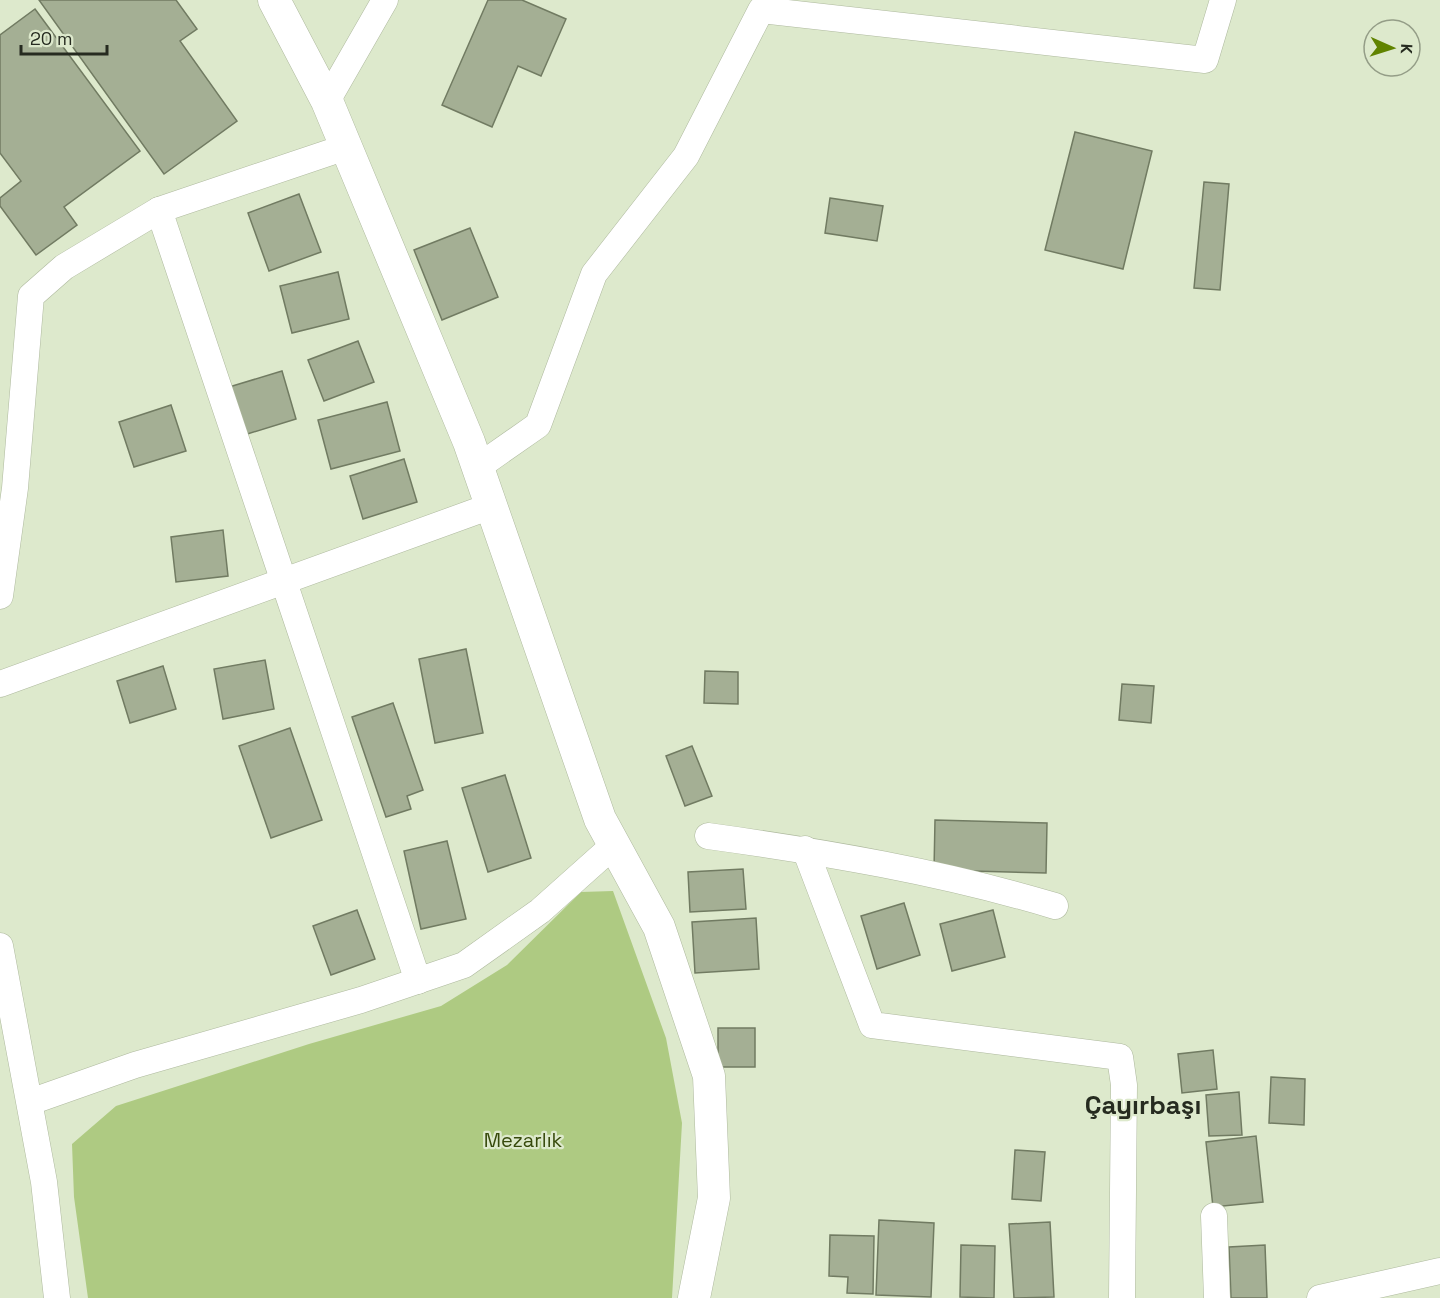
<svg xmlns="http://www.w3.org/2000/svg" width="1440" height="1298" font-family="'Space Grotesk',sans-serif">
<rect width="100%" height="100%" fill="#dde9cc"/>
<!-- green -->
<polygon fill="#aeca82" points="613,891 666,1038 682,1123 672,1298 88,1298 74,1197 72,1144 116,1106 309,1044 441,1006 507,965 581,892"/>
<!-- building -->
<g fill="#a4af94" stroke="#717b62" stroke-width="1.5">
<polygon points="39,0 176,0 197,29 180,41 237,121 164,174"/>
<polygon points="488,0 522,0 566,19 541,76 518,66 492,127 442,105"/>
<polygon points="35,9 140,151 64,207 77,225 36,255 0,206 0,198 21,181 0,153 0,35"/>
<polygon points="1075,132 1152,151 1123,269 1045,250"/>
<polygon points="1204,182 1229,184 1220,290 1194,288"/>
<polygon points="299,194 321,252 269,271 248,213"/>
<polygon points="830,198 883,206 877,241 825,233"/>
<polygon points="470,228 498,297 442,320 414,250"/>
<polygon points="338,272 349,319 292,333 280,286"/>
<polygon points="358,341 374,382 324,401 308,360"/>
<polygon points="282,371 296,419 244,435 229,387"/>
<polygon points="387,402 400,451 331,469 318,420"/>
<polygon points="171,405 186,451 134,467 119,422"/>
<polygon points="404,459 417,502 363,519 350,476"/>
<polygon points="223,530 228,576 176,582 171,537"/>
<polygon points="466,649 483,733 435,743 419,659"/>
<polygon points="265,660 274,709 223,719 214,669"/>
<polygon points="163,666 176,709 130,723 117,681"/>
<polygon points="705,671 738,672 738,704 704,703"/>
<polygon points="1122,684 1154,686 1151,723 1119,720"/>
<polygon points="393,703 423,790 407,796 411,809 386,817 352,717"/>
<polygon points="290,728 322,820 271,838 239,746"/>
<polygon points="692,746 712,796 685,806 666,756"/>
<polygon points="505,775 531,858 488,872 462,788"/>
<polygon points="935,820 1047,823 1046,873 934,870"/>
<polygon points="447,841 466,919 421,929 404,851"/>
<polygon points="743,869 746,909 690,912 688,872"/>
<polygon points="904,903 920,955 877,969 861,916"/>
<polygon points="357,910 375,959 331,975 313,926"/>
<polygon points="993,910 1005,957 952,971 940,924"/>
<polygon points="756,918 759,969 695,973 692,922"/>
<rect x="718" y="1028" width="37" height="39"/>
<polygon points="1213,1050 1217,1089 1182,1093 1178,1054"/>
<polygon points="1271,1077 1305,1079 1304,1125 1269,1123"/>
<polygon points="1239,1092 1242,1135 1209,1136 1206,1095"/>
<polygon points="1256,1136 1263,1202 1213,1207 1206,1142"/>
<polygon points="1015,1150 1045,1152 1041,1201 1012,1199"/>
<polygon points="879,1220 934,1223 931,1297 876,1295"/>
<polygon points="1050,1222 1054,1297 1014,1298 1009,1224"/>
<polygon points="830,1235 874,1236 873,1294 847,1293 848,1277 829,1276"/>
<polygon points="961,1245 995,1246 994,1298 960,1297"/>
<polygon points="1265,1245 1267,1298 1231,1298 1229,1247"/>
</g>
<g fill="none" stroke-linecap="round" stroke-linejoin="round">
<!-- minor casing -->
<g stroke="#aeb99e" stroke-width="27">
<g id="minor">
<polyline points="327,101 385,0"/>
<polyline points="159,210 418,981"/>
<polyline points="478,467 538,425 594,274 686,156 761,10 1205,60 1223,0"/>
<polyline points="0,596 15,488 31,296 64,267 159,210 346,147"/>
<polyline points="0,684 491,506"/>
<path d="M 708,836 C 824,852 942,872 1055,906"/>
<polyline points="805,849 872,1025 1120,1057 1124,1085 1122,1298"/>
<polyline points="0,946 44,1182 57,1298"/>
<polyline points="30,1102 135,1065 361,1000 464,965 540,911 614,845"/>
<polyline points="1214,1216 1217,1298"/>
<polyline points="1320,1298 1440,1271"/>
</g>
</g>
<!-- tertiary casing -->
<g stroke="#aeb99e" stroke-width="33">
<polyline id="tertiary" points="274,0 327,101 469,442 600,819 659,927 709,1076 714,1198 694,1298"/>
</g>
<!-- minor -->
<use href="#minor" stroke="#fff" stroke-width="26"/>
<!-- tertiary -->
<use href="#tertiary" stroke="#fff" stroke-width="32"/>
</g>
<g text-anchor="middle" stroke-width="4.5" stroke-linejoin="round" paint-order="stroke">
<!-- park labels -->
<g font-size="20" fill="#374a0c" stroke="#dde9cc">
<text x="523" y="1147">Mezarlık</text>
</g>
<!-- district labels -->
<g font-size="26" font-weight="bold" fill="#262b20" stroke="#dde9cc">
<text x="1143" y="1114">Çayırbaşı</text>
</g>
</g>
<!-- north arrow -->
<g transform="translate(1392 48) rotate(93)"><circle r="28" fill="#dde9cc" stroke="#949d87" stroke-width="1.5"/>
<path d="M0-4.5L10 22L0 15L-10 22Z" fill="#608300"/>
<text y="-9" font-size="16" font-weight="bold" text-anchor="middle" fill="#262b20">K</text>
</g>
<!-- scale -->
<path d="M21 45v9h86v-9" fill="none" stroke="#262b20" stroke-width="3"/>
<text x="30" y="45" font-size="18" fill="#262b20" stroke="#dde9cc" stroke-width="4.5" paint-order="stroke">20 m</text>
</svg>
